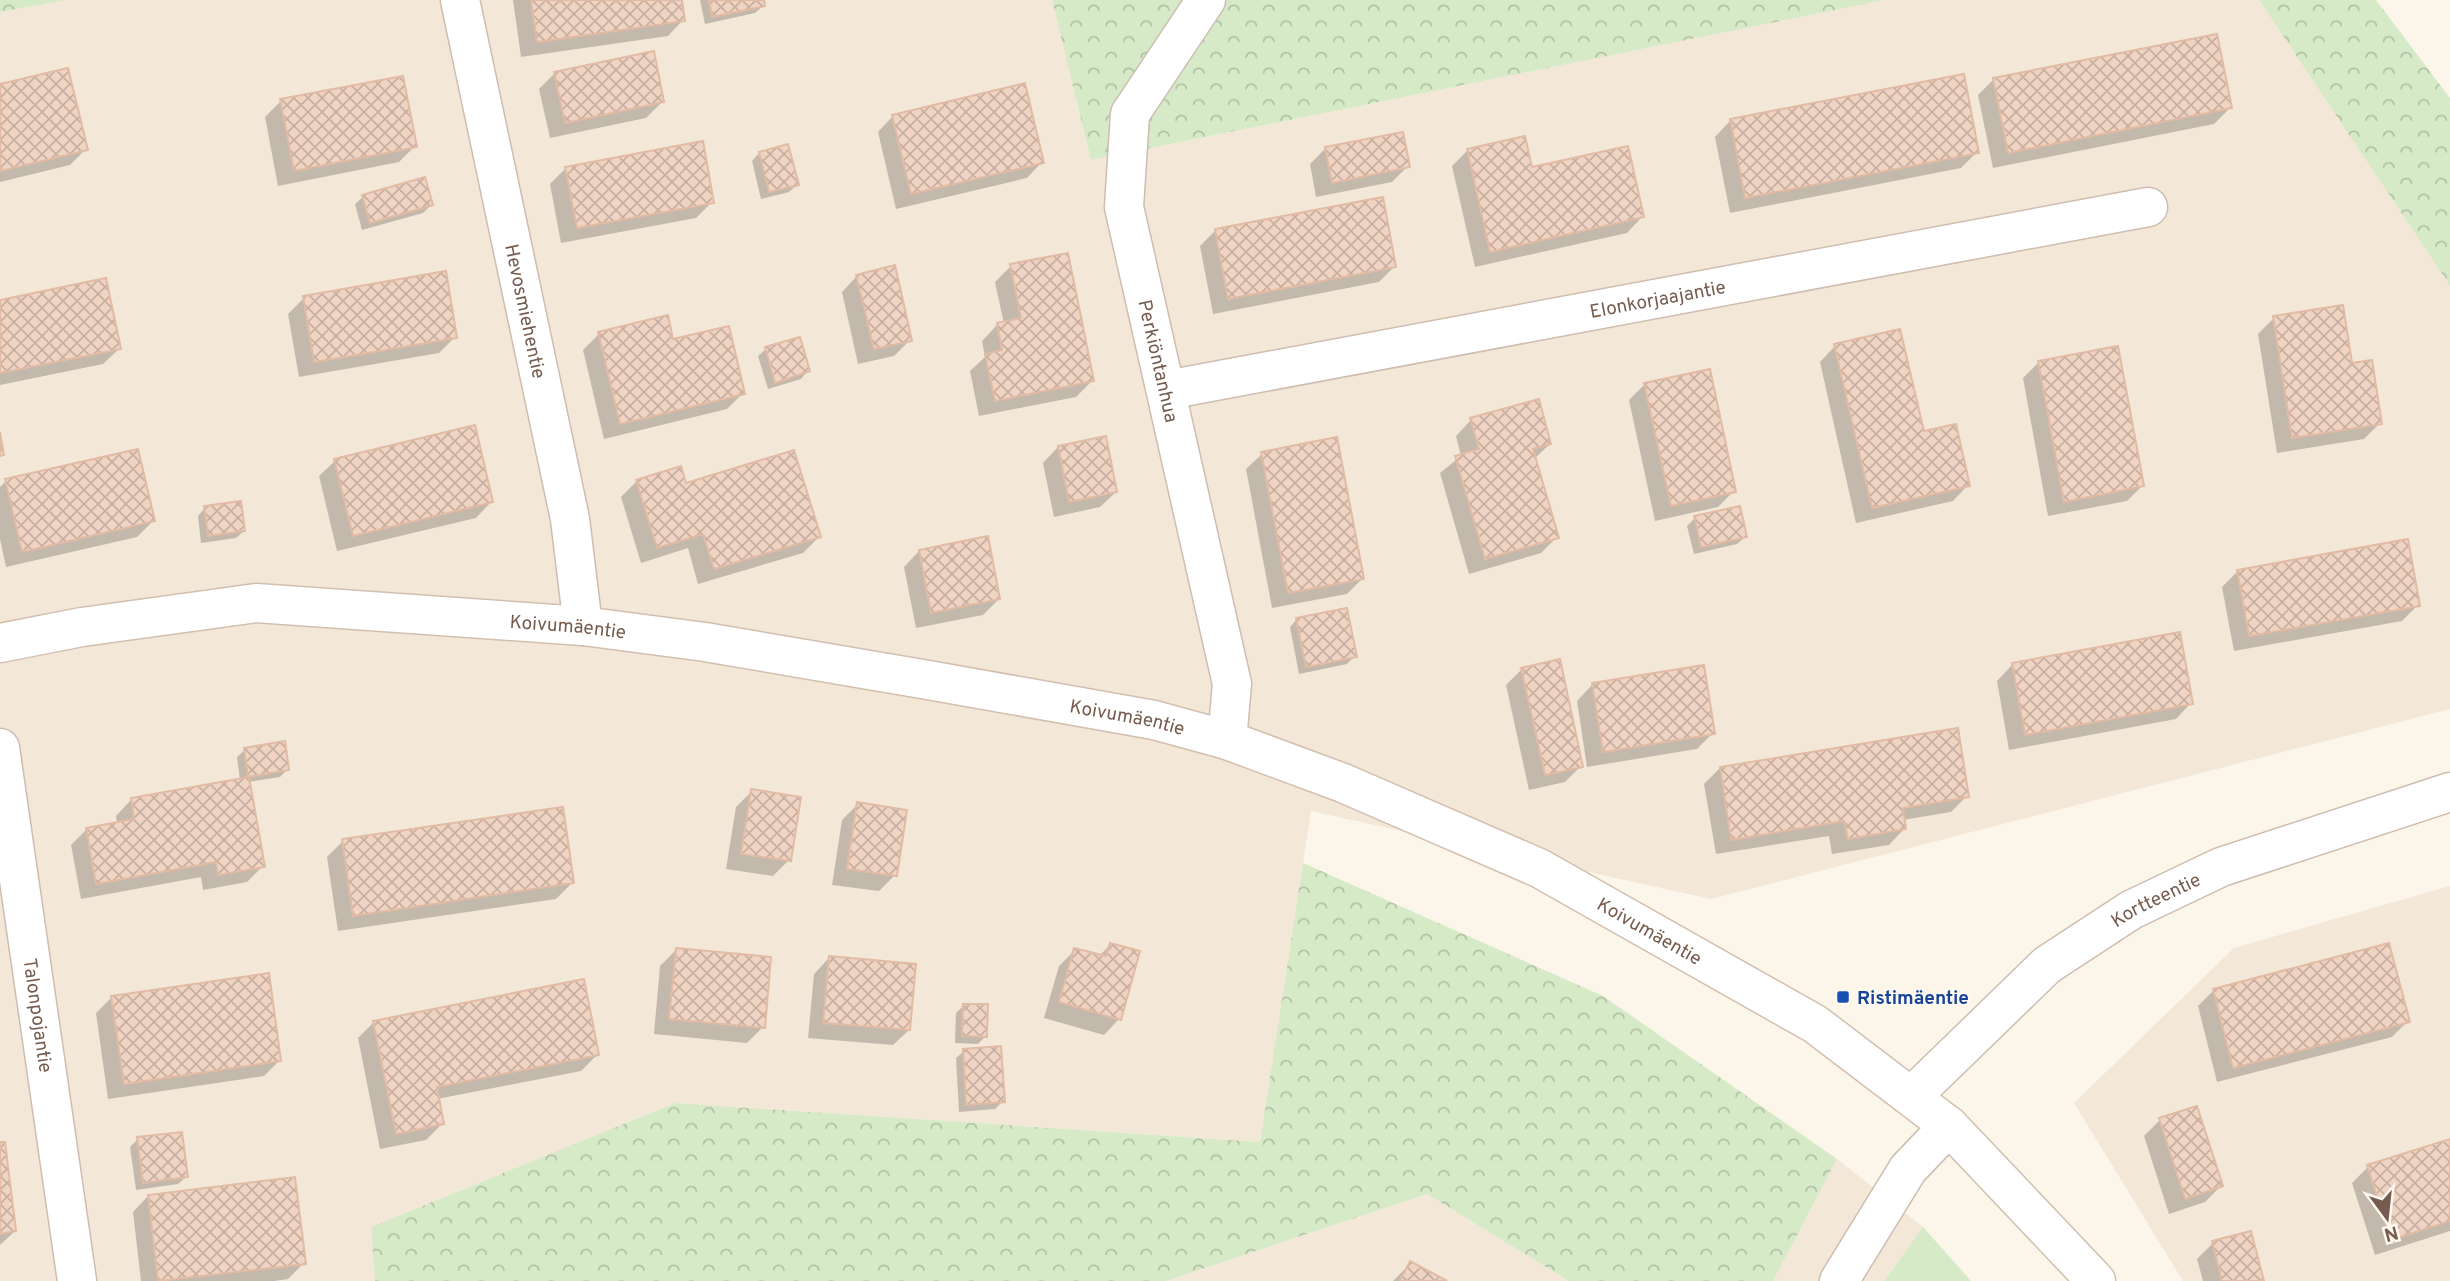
<svg xmlns="http://www.w3.org/2000/svg" width="2450" height="1281" font-family="Overpass,sans-serif">
<defs>
<pattern id="forest-crowns" width="20" height="18" patternUnits="userSpaceOnUse" patternTransform="scale(1.75)"><rect width="20" height="18" fill="#d6eac8"/><path d="M2 6a3 3 0 1 1 6 0M12 15a3 3 0 1 1 6 0" fill="none" stroke="#b2c1a5"/></pattern>
<pattern id="building-cross-hatch" width="8" height="8" patternUnits="userSpaceOnUse" patternTransform="scale(1.75)"><rect width="8" height="8" fill="#f0d4c3"/><path d="M0 0l8 8M0 8l8-8" fill="none" stroke="#c7afa1"/></pattern>
</defs>
<rect width="100%" height="100%" fill="#fcf5ea"/>
<!-- residential -->
<g fill="#f3e7d8">
<polygon points="67,0 1052,0 1091,160 1885,0 2259,0 2450,286 2450,709 1711,899 1311,811 1260,1142 675,1103 371,1227 375,1281 0,1281 0,12"/>
<polygon points="2450,886 2450,1281 2183,1281 2074,1103 2234,948"/>
<polygon points="1837,1159 1923,1227 1884,1281 1773,1281"/>
<polygon points="1427,1194 1569,1281 1166,1281"/>
</g>
<!-- green -->
<polygon fill="#d6eac8" points="1923,1227 1971,1281 1884,1281"/>
<!-- forest -->
<g fill="url(#forest-crowns)">
<polygon points="0,0 67,0 0,12"/>
<polygon points="1052,0 1885,0 1091,160"/>
<polygon points="2259,0 2376,0 2450,98 2450,286"/>
<polygon points="1303,863 1603,996 1837,1159 1773,1281 1569,1281 1427,1194 1166,1281 375,1281 371,1227 675,1103 1260,1142"/>
</g>
<!-- shadow -->
<g fill="#0003">
<polygon points="513,0 681,0 683,20 668,36 521,57"/>
<polygon points="700,0 762,0 763,6 755,13 705,24"/>
<polygon points="555,73 662,102 646,118 550,138 539,89"/>
<polygon points="1994,79 2230,108 2214,124 1993,168 1978,95"/>
<polygon points="0,86 86,149 70,165 0,182"/>
<polygon points="281,101 415,146 399,162 278,186 265,117"/>
<polygon points="893,116 1042,162 1027,178 896,209 878,132"/>
<polygon points="1730,121 1977,152 1961,168 1730,213 1715,137"/>
<polygon points="1326,148 1408,166 1392,182 1316,197 1310,164"/>
<polygon points="1468,150 1530,169 1642,217 1627,233 1475,267 1452,166"/>
<polygon points="759,153 797,185 789,192 761,199 752,161"/>
<polygon points="566,168 712,202 696,218 561,243 550,184"/>
<polygon points="363,197 431,205 423,213 362,230 355,204"/>
<polygon points="1216,230 1395,266 1379,282 1213,314 1200,246"/>
<polygon points="1011,266 1092,381 1076,397 979,416 970,371 985,357 982,341 997,325 1004,324 995,282"/>
<polygon points="857,276 910,340 894,356 858,364 842,292"/>
<polygon points="304,298 455,337 439,353 299,377 288,314"/>
<polygon points="0,302 119,349 103,364 0,385"/>
<polygon points="2274,318 2350,365 2380,423 2364,439 2277,453 2258,334"/>
<polygon points="599,334 672,341 743,393 727,409 604,439 583,350"/>
<polygon points="1835,346 1968,485 1953,501 1856,523 1820,362"/>
<polygon points="766,349 808,371 801,379 768,389 758,356"/>
<polygon points="2039,362 2143,485 2127,501 2048,516 2023,378"/>
<polygon points="1645,384 1734,491 1718,507 1655,521 1629,400"/>
<polygon points="1471,420 1550,444 1534,459 1557,537 1541,553 1469,574 1440,473 1461,456 1456,436"/>
<polygon points="1058,447 1116,492 1100,507 1054,517 1043,463"/>
<polygon points="1262,454 1363,578 1347,594 1272,608 1246,469"/>
<polygon points="335,461 491,502 476,518 337,551 319,476"/>
<polygon points="6,481 153,521 137,537 6,567 0,539 0,487"/>
<polygon points="637,481 819,537 803,553 698,584 688,548 641,563 621,497"/>
<polygon points="205,508 244,531 236,538 201,543 198,516"/>
<polygon points="1695,518 1745,537 1737,544 1694,554 1687,526"/>
<polygon points="919,551 999,599 983,615 916,628 904,567"/>
<polygon points="2238,571 2418,605 2402,621 2234,651 2222,587"/>
<polygon points="1297,619 1355,656 1347,664 1299,674 1290,627"/>
<polygon points="2012,665 2191,703 2176,719 2009,750 1997,681"/>
<polygon points="1522,669 1581,766 1565,782 1529,790 1506,685"/>
<polygon points="1592,685 1713,733 1697,749 1587,767 1577,701"/>
<polygon points="245,750 288,769 280,777 248,782 263,866 247,882 203,890 201,877 81,899 71,845 87,829 117,824 116,816 131,800 240,780 237,757"/>
<polygon points="1720,768 1967,796 1951,812 1903,820 1904,829 1889,845 1832,854 1829,836 1716,854 1704,784"/>
<polygon points="752,791 789,860 773,876 726,869 736,807"/>
<polygon points="858,804 895,875 879,891 832,885 842,820"/>
<polygon points="343,841 572,883 556,899 338,931 327,857"/>
<polygon points="1110,945 1119,1019 1104,1035 1044,1018 1059,966 1075,950 1099,956"/>
<polygon points="676,950 763,1027 747,1043 654,1034 660,966"/>
<polygon points="829,958 909,1030 893,1045 808,1038 814,974"/>
<polygon points="2214,990 2408,1021 2392,1037 2217,1082 2198,1006"/>
<polygon points="112,997 280,1060 264,1076 108,1099 96,1013"/>
<polygon points="964,1005 985,1037 978,1044 955,1043 956,1013"/>
<polygon points="374,1022 597,1055 581,1071 437,1099 442,1124 426,1140 380,1149 358,1038"/>
<polygon points="964,1051 1003,1101 995,1109 959,1112 956,1058"/>
<polygon points="2196,1109 2221,1186 2205,1202 2169,1214 2144,1136 2160,1120"/>
<polygon points="138,1139 186,1177 178,1184 136,1190 130,1147"/>
<polygon points="2450,1141 2450,1231 2375,1255 2352,1183 2368,1167"/>
<polygon points="0,1144 15,1231 0,1245"/>
<polygon points="148,1196 304,1263 288,1279 274,1281 141,1281 133,1212"/>
<polygon points="2213,1243 2262,1281 2203,1281 2197,1259"/>
<polygon points="1410,1264 1444,1281 1393,1281"/>
</g>
<!-- building -->
<g fill="url(#building-cross-hatch)" stroke="#e2bba4" stroke-width="2">
<polygon points="531,0 682,0 685,21 537,42"/>
<polygon points="709,0 764,0 765,6 712,17"/>
<polygon points="2217,34 2232,108 2008,153 1993,78"/>
<polygon points="654,51 664,102 565,123 554,72"/>
<polygon points="68,68 88,150 0,171 0,84"/>
<polygon points="1964,74 1979,153 1745,198 1730,119"/>
<polygon points="403,76 417,147 294,171 280,99"/>
<polygon points="1025,83 1044,163 911,194 892,115"/>
<polygon points="1403,132 1410,167 1332,183 1325,147"/>
<polygon points="1525,136 1532,167 1628,146 1644,217 1490,252 1467,149"/>
<polygon points="703,141 714,203 577,228 565,167"/>
<polygon points="788,144 799,185 769,192 759,152"/>
<polygon points="425,177 433,205 370,223 362,195"/>
<polygon points="1383,197 1396,267 1228,299 1215,229"/>
<polygon points="1068,253 1094,381 995,401 985,354 1002,350 997,323 1021,318 1010,264"/>
<polygon points="895,265 912,341 874,349 856,275"/>
<polygon points="446,271 457,338 314,362 303,296"/>
<polygon points="106,278 121,349 0,373 0,300"/>
<polygon points="2343,305 2352,363 2372,360 2382,424 2292,438 2273,316"/>
<polygon points="668,315 673,339 729,326 745,394 620,424 598,332"/>
<polygon points="1900,329 1924,431 1956,424 1970,486 1872,508 1834,344"/>
<polygon points="800,337 810,371 775,383 765,347"/>
<polygon points="2118,346 2144,486 2064,502 2038,361"/>
<polygon points="1710,369 1736,492 1671,506 1644,383"/>
<polygon points="1539,399 1551,444 1533,449 1559,538 1485,559 1455,456 1479,449 1470,418"/>
<polygon points="475,425 493,502 353,536 334,459"/>
<polygon points="0,432 4,455 0,456"/>
<polygon points="1106,436 1117,492 1069,502 1058,446"/>
<polygon points="1337,437 1364,579 1288,593 1261,452"/>
<polygon points="138,449 155,521 22,552 5,479"/>
<polygon points="794,450 821,537 714,569 703,534 657,548 636,480 681,466 686,483"/>
<polygon points="241,501 245,531 208,536 204,506"/>
<polygon points="1740,506 1747,537 1701,547 1694,516"/>
<polygon points="988,536 1000,599 931,613 919,550"/>
<polygon points="2408,539 2420,606 2249,636 2237,570"/>
<polygon points="1347,608 1357,657 1306,667 1296,618"/>
<polygon points="2180,632 2193,704 2025,735 2012,663"/>
<polygon points="1560,659 1583,767 1545,775 1521,668"/>
<polygon points="1704,665 1715,734 1603,752 1592,683"/>
<polygon points="1958,728 1969,797 1903,808 1906,829 1848,839 1844,821 1731,840 1720,767"/>
<polygon points="285,741 289,770 248,777 244,748"/>
<polygon points="249,777 265,867 218,875 216,862 96,884 86,828 134,819 131,798"/>
<polygon points="751,789 801,797 791,861 741,854"/>
<polygon points="857,802 907,810 897,876 847,869"/>
<polygon points="563,807 574,883 353,916 342,839"/>
<polygon points="1110,943 1140,951 1121,1020 1059,1002 1074,948 1106,956"/>
<polygon points="2389,943 2410,1022 2233,1068 2213,989"/>
<polygon points="676,948 771,957 765,1028 669,1019"/>
<polygon points="829,956 916,964 910,1030 823,1023"/>
<polygon points="269,973 281,1061 124,1084 111,996"/>
<polygon points="584,979 599,1055 437,1087 444,1124 396,1134 373,1021"/>
<polygon points="963,1004 988,1004 987,1037 962,1036"/>
<polygon points="1001,1046 1005,1102 966,1105 963,1049"/>
<polygon points="2197,1106 2223,1186 2185,1199 2159,1118"/>
<polygon points="182,1132 188,1177 143,1183 137,1137"/>
<polygon points="2450,1139 2450,1221 2391,1240 2367,1165"/>
<polygon points="0,1142 5,1142 16,1231 0,1234"/>
<polygon points="295,1177 306,1264 158,1281 148,1195"/>
<polygon points="2251,1231 2264,1281 2222,1281 2212,1241"/>
<polygon points="1410,1261 1447,1281 1400,1281"/>
</g>
<g fill="none" stroke-linecap="round" stroke-linejoin="round">
<!-- street casing -->
<g stroke="#cebdb0" stroke-width="41">
<g id="street">
<path id="s1" d="M 460,0 L 570,519 L 583,626"/>
<path id="s2" d="M 1206,0 L 1130,114 L 1124,207 L 1232,684 L 1227,740"/>
<path id="s3" d="M 1167,390 L 2148,207"/>
<path id="s4" d="M 0,748 L 77,1281"/>
<path id="s5" d="M 1912,1096 L 2047,965 L 2131,910 L 2221,867 L 2450,792"/>
<polyline points="1839,1281 1908,1169 1949,1126"/>
</g>
</g>
<!-- secondary casing -->
<g stroke="#d3bfb0" stroke-width="41">
<g id="secondary">
<path id="s6" d="M 0,643 L 82,627 L 256,603 L 583,626 L 705,642 L 928,680 L 1154,720 L 1227,740 L 1343,783 L 1539,868 L 1815,1024 L 1949,1126 L 2096,1281"/>
</g>
</g>
<!-- street -->
<use href="#street" stroke="#fff" stroke-width="38"/>
<!-- secondary -->
<use href="#secondary" stroke="#fff" stroke-width="38"/>
</g>
<!-- markers -->
<rect fill="#1a4fb4" stroke="#fef9f0" stroke-width="2.5" x="1836" y="990" width="14" height="14" rx="3.5"/>
<g text-anchor="middle" stroke-width="5" stroke-linejoin="round" paint-order="stroke">
<!-- street labels -->
<g font-size="19" fill="#765c4e" stroke="#fef9f0">
<text dy="7" stroke="none"><textPath href="#s3" startOffset="499">Elonkorjaajantie</textPath></text>
<text dy="7" stroke="none"><textPath href="#s1" startOffset="318">Hevosmiehentie</textPath></text>
<text dy="7" stroke="none"><textPath href="#s2" startOffset="388">Perkiöntanhua</textPath></text>
<text dy="7" stroke="none"><textPath href="#s6" startOffset="572">Koivumäentie</textPath></text>
<text dy="7" stroke="none"><textPath href="#s6" startOffset="1139">Koivumäentie</textPath></text>
<text dy="7" stroke="none"><textPath href="#s5" startOffset="315">Kortteentie</textPath></text>
<text dy="7" stroke="none"><textPath href="#s6" startOffset="1706">Koivumäentie</textPath></text>
<text dy="7" stroke="none"><textPath href="#s4" startOffset="270">Talonpojantie</textPath></text>
</g>
<!-- transit labels -->
<g font-size="19" font-weight="bold" fill="#164399" stroke="#fef9f0" text-anchor="start">
<text x="1857" y="1004">Ristimäentie</text>
</g>
</g>
<!-- north arrow -->
<g transform="translate(2387 1218) rotate(165)" stroke="#fef9f0" stroke-width="5" paint-order="stroke">
<path d="M0-5L12 26L0 18L-12 26Z" fill="#765c4e"/>
<text y="-10" font-size="19" font-weight="bold" text-anchor="middle" fill="#765c4e">N</text>
</g>
</svg>
